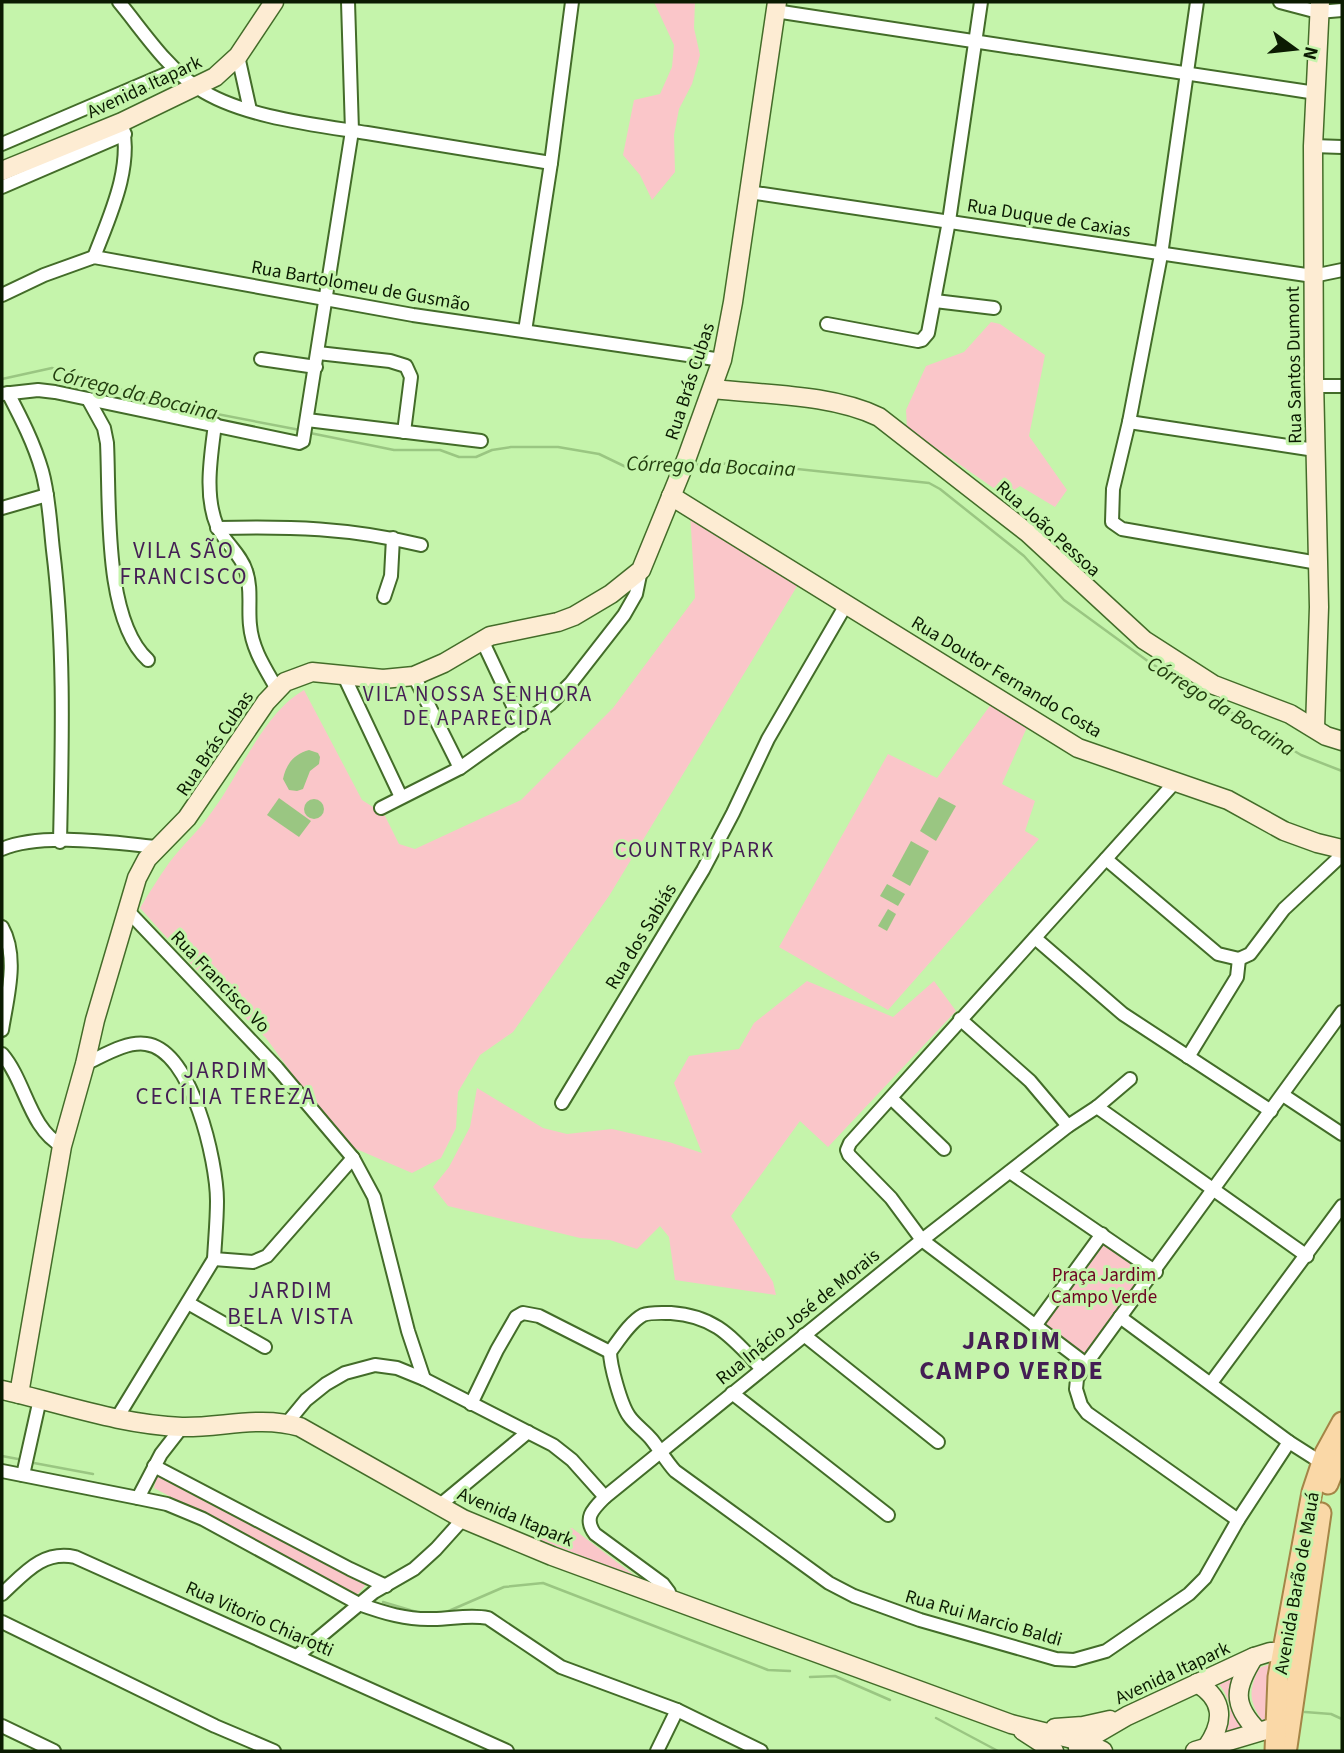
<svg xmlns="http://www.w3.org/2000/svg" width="1344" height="1753" font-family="'Source Sans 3',sans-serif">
<rect width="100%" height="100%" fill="#c5f4ab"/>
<!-- green -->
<g fill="#fac6c9">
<polygon points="654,2 695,2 694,28 700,55 692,84 679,109 674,135 675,172 652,200 640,175 623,155 634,100 660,94 672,67 674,45"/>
<polygon points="991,322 1000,324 1045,355 1029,436 1067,490 1055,507 1020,486 1005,496 907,428 906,410 926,366 964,352"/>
<path d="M 690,511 L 799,583 L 609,896 L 513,1032 L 480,1055 L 458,1092 L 456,1128 L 441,1158 L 412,1173 L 354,1148 L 331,1127 L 266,1038 L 186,959 L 140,908 C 149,893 159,877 169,863 C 182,845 199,831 211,813 C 240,775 263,713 304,690 L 362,800 L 384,814 L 399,844 L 415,849 L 521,800 L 613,708 L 695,598 Z"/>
<polygon points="992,703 1028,725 1002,784 1035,801 1025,831 1039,839 888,1010 779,947 888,754 937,778"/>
<polygon points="807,981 893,1017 934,981 956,1011 828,1147 800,1121 731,1216 773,1282 776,1295 675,1280 669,1237 660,1226 637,1249 610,1240 580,1238 448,1206 433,1187 449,1167 470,1127 477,1088 543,1128 567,1134 612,1129 669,1142 702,1153 674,1083 689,1056 739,1049 754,1023"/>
<polygon points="1102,1237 1151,1272 1085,1359 1038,1325"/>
<polygon points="157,1475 369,1581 357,1595 154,1488"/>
<polygon points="572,1528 638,1578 538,1539"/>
<path d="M 1273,1663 L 1271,1719 L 1262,1720 C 1248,1701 1249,1689 1259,1668 Z"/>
<path d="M 1234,1670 L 1231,1686 L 1247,1725 L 1226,1732 C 1235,1710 1229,1695 1214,1678 Z"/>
</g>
<!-- water -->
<g fill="#9ac682">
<path d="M 309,750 L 318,753 L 320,757 L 319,764 L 310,771 L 303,789 L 297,791 L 289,790 L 283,779 C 286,764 294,754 309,750 Z"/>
<polygon points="939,797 956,806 936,841 920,831"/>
<polygon points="279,798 311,821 299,837 267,815"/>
<circle cx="314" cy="809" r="10"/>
<polygon points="911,841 929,851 910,886 892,876"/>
<polygon points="887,884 905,894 898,906 880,896"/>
<polygon points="888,909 896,914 887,931 878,926"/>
</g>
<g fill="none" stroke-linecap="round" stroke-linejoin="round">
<!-- stream -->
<g stroke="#9ac682" stroke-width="2.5">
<polyline points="2,379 52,368 170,405 300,430"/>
<polyline points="310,433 394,450 440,450 459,457 476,457 492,450 511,447 558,447 599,454 626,467 677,465"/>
<polyline points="691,465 741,463 929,483 940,489 1024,556 1064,600 1149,662 1301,755 1342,771"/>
<polyline points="2,1456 18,1459"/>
<polyline points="34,1463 93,1474"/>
<polyline points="383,1602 420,1613"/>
<polyline points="444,1613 504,1587 543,1583 768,1670 790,1671"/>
<polyline points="810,1677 835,1676 890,1700"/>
<polyline points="1305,1712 1331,1714 1342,1719"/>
<polyline points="936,1718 998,1751"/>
</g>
<!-- street casing -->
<g stroke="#436c29" stroke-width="16">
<g id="street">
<path d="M 119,2 C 143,31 166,67 198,88 C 241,117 316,125 367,133 C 428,143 489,153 551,163"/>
<polyline points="1197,2 1161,255 1129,422 1113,489 1112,522 1122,529 1318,563"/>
<polyline points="1280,2 1318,12 1342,10"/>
<polyline points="775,11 1316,93"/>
<polyline points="238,56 250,110"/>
<polyline points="2,144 175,70"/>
<polyline points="1313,146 1342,147"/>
<polyline points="2,187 125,134"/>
<polyline points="749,192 1313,276 1342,270"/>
<path d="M 94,257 C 110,215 133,168 122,122"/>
<polyline points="2,295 44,275 94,257 413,315 722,360"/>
<polyline points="935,301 994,308"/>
<polyline points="827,324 918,341 922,340 928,333 949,221 981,2"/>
<polyline points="525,331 551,163 572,2"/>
<polyline points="318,353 390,361 406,366 411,377 404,432"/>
<polyline points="261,359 316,367"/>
<polyline points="1314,386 1342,386"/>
<path d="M 8,393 C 21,418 34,443 42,471 C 49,496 50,523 53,550 C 65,647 62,744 60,842"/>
<polyline points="2,394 38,390 55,392 299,443 303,441 352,131 348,2"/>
<path d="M 88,399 L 104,428 L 107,443 C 110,502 103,619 148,660"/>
<polyline points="307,420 481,441"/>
<polyline points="1129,422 1315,450"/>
<path d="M 215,424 C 211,456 204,495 217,526 C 224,542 241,554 246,571 C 252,588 248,607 250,625 C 252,649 265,668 277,689"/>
<polyline points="2,508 47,495"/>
<path d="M 217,528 C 289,526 351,528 421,545"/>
<polyline points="384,597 391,576 393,538"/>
<polyline points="482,640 522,725"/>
<polyline points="343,674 401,797"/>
<polyline points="414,676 460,768"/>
<polyline points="381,808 460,768 550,704 571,683 624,615 636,594 641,570"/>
<path d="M 2,849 C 41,832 115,843 158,847"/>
<polyline points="1106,859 1218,954 1239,959"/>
<polyline points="127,910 277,1068 353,1158 374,1197 408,1331 424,1379"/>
<path d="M 2,927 C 19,957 7,998 2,1030"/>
<polyline points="1035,938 1123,1014 1271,1111"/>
<polyline points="1239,959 1250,954 1284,909 1342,855"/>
<polyline points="960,1019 1030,1081 1068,1126"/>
<path d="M 2,1054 C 26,1082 29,1128 62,1146"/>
<polyline points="1188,1057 1237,977 1239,959"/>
<path d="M 85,1064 C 103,1056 126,1041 146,1044 C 192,1050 217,1162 217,1201 C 217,1220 215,1240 214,1259 L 253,1262 L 267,1256 L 353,1158"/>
<polyline points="1283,1095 1342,1134"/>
<polyline points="891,1098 944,1149"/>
<polyline points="562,1103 703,870 733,813 768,739 847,603"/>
<polyline points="1097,1107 1307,1256"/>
<polyline points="1010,1172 1156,1272"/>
<polyline points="188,1303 265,1347"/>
<polyline points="1120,1317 1289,1442 1322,1463"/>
<polyline points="1035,1326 1102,1234"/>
<polyline points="804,1335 938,1442"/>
<path d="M 610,1352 C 610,1365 621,1405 629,1416 C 635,1425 645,1431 652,1440 C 660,1450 666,1461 675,1471 L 829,1583 L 854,1596 L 920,1620 L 1056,1659 L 1074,1660 L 1106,1651 L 1189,1594 L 1205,1578 L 1238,1520 L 1289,1442"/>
<polyline points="1086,1364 922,1240 891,1198 849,1155 847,1150 850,1143 1176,781"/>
<polyline points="1211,1383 1342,1206"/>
<polyline points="732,1393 888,1515"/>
<path d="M 471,1404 L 497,1350 L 516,1317 L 523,1313 L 539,1316 L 610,1352 C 619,1340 630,1322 643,1315 C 650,1312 663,1313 671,1313 C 716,1316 732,1338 762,1369"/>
<polyline points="117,1418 214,1259"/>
<polyline points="287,1423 306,1400 326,1384 345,1373 375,1365 397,1368 424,1379 553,1445 572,1460 605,1497"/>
<path d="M 182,1427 L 161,1454 L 138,1498 L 167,1504 L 203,1519 L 359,1604 C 384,1613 407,1620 433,1619 C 452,1619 469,1614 488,1618 L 561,1667 L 677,1710 L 761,1751"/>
<polyline points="154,1466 350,1569 386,1586"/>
<polyline points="2,1471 138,1498"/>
<polyline points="23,1475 40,1399"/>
<polyline points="440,1505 528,1432"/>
<polyline points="1238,1520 1087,1413 1081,1405 1076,1389 1077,1379 1086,1364 1342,1012"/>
<path d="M 2,1594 C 24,1574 42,1550 75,1557 L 507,1751"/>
<path d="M 668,1597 L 669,1592 L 663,1584 L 595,1534 C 583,1518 593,1509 605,1497 L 922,1240 L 1068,1126 L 1097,1107 L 1130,1079"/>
<polyline points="2,1622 215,1726 274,1751"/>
<polyline points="297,1656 374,1592 414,1569 436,1549 463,1519"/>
<polyline points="2,1726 54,1751"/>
<polyline points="657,1751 677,1710"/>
</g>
</g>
<!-- secondary casing -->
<g stroke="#436c29" stroke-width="21">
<g id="secondary">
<polyline points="2,171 122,122 215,77 238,56 274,2"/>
<path d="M 713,389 C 766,395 831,394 879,417 L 1028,533 L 1144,640 L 1214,685 L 1290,714 L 1326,736 L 1342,741"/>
<polyline points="671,496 1078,748 1228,800 1284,831 1317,843 1342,849"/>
<polyline points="1315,728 1319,607 1314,379 1313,146 1320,2"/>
<path d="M 2,1390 C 60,1403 121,1425 182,1427 C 221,1428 261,1415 300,1427 L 463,1519 L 552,1556 L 1011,1724 L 1085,1742 L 1103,1751"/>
<polyline points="19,1394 62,1146 85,1064 95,1020 137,878 147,859 187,818 266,702 285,682 312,672 383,679 414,676 444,663 490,636 558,622 574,616 611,594 641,570 686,460 722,360 733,302 777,2"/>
<path d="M 1254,1657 C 1235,1687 1231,1704 1258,1731"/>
<path d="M 1197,1683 C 1225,1700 1224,1722 1207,1747"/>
<polyline points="1055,1728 1083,1726 1110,1720"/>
<polyline points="1023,1731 1054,1751"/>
<polyline points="1078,1748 1091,1737 1127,1716 1254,1657 1270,1652 1282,1652"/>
<polyline points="1195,1751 1289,1723"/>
</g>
</g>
<!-- primary casing -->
<g stroke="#a48547" stroke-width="23">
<g id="primary">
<polyline points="1328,1484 1342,1449"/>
<polyline points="1287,1747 1321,1513"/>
<polyline points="1275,1751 1278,1677 1312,1492 1325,1453 1342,1422"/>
</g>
</g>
<!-- street -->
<use href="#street" stroke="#fff" stroke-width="12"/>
<!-- secondary -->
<use href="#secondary" stroke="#fdecd3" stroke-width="18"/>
<!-- primary -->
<use href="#primary" stroke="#fad8a7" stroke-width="19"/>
</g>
<g text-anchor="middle" stroke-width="6" stroke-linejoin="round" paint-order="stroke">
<!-- street labels -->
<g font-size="19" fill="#0b1b02" stroke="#c5f4ab">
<text transform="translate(144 86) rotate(-25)" y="7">Avenida Itapark</text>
<text transform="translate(1049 217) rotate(9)" y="7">Rua Duque de Caxias</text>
<text transform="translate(361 285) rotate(10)" y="7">Rua Bartolomeu de Gusmão</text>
<text transform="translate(1293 365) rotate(-91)" y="7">Rua Santos Dumont</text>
<text transform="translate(689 381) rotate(-72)" y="7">Rua Brás Cubas</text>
<text transform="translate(1049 528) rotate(42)" y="7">Rua João Pessoa</text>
<text transform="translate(1007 676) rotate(31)" y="7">Rua Doutor Fernando Costa</text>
<text transform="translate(214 743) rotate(-56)" y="7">Rua Brás Cubas</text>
<text transform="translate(640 936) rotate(-59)" y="7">Rua dos Sabiás</text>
<text transform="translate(221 981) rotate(46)" y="7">Rua Francisco Vo</text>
<text transform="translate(797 1316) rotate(-39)" y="7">Rua Inácio José de Morais</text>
<text transform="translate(516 1516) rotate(23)" y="7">Avenida Itapark</text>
<text transform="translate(1296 1583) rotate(-80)" y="7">Avenida Barão de Mauá</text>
<text transform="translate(984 1617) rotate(16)" y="7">Rua Rui Marcio Baldi</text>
<text transform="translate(260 1618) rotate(24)" y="7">Rua Vitorio Chiarotti</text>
<text transform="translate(1172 1672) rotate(-25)" y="7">Avenida Itapark</text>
</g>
<!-- park labels -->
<g font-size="19" fill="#6d0421" stroke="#c5f4ab">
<text x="1104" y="1281">Praça Jardim<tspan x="1104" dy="22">Campo Verde</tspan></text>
</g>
<!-- water labels -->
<g font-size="21" font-style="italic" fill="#223d0e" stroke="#c5f4ab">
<text transform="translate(135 393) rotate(14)" y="7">Córrego da Bocaina</text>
<text transform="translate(711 466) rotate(2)" y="7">Córrego da Bocaina</text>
<text transform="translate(1221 706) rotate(32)" y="7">Córrego da Bocaina</text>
</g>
<!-- neighbourhood labels -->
<g font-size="21" letter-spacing="2" fill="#441e54" stroke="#c5f4ab">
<text x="478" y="701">VILA NOSSA SENHORA<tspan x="478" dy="24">DE APARECIDA</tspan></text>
<text x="695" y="857">COUNTRY PARK</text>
</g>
<!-- quarter labels -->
<g font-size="23" letter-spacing="2" fill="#441e54" stroke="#c5f4ab">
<text x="184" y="558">VILA SÃO<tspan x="184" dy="26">FRANCISCO</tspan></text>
<text x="226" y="1078">JARDIM<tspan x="226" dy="26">CECÍLIA TEREZA</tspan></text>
<text x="291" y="1298">JARDIM<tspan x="291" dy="26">BELA VISTA</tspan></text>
</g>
<!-- district labels -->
<g font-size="26" font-weight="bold" letter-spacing="2" fill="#441e54" stroke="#c5f4ab">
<text x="1012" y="1349">JARDIM<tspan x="1012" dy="30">CAMPO VERDE</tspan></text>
</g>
</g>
<!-- border -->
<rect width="1344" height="1753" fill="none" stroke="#0b1b02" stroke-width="7"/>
<!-- north arrow -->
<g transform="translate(1295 49) rotate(105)" stroke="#c5f4ab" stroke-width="5" paint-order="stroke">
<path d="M0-5L12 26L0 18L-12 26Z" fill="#0b1b02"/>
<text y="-10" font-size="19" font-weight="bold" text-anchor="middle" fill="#0b1b02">N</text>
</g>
</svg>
